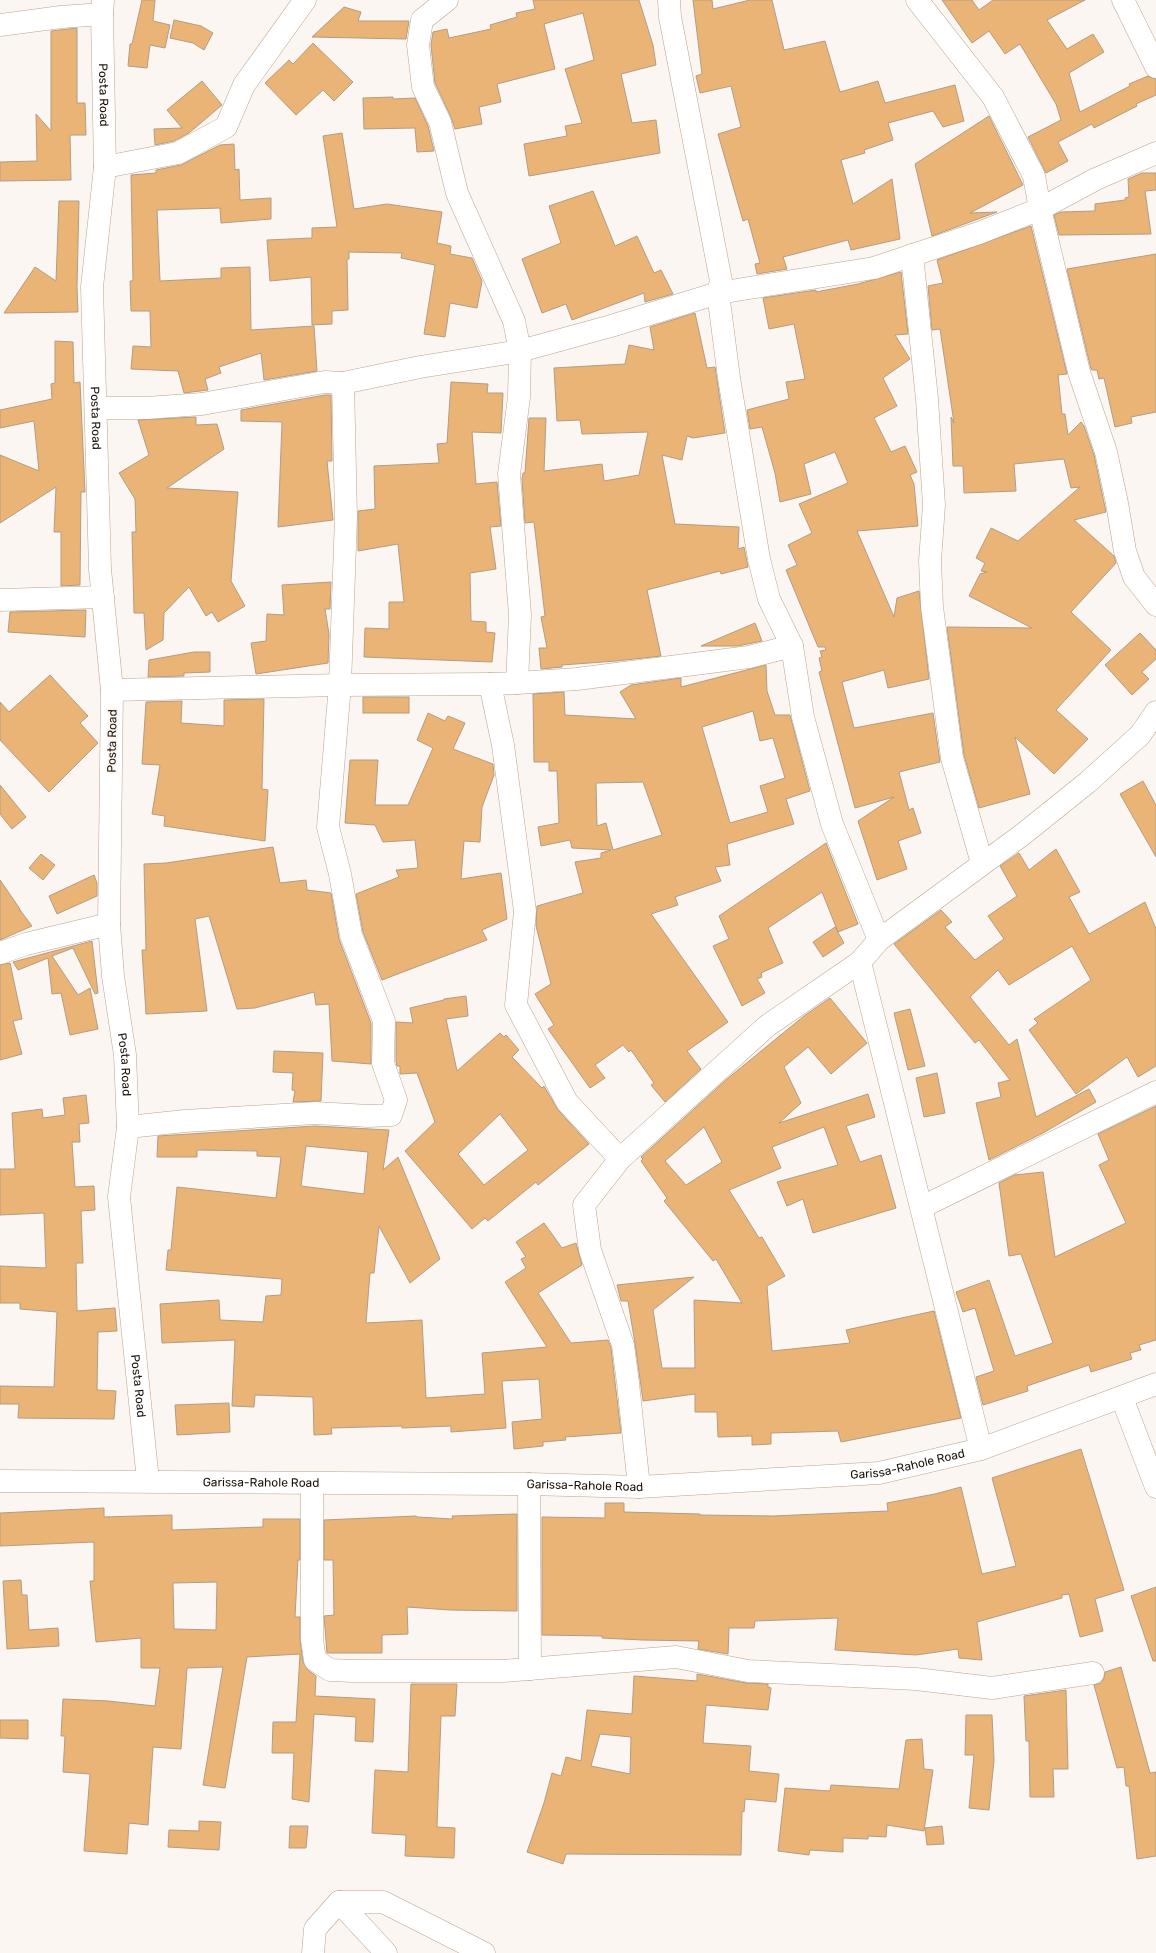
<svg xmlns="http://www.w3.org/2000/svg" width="1156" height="1953" font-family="Rubik,sans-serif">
<rect width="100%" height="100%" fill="#fbf6f1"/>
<!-- building -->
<g fill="#eab476" stroke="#b39c83" fill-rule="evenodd">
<polygon points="142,0 155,0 153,21 170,25 165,48 150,45 147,68 128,66 130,44 132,44"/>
<polygon points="533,0 639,0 653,45 656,65 621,74 632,123 656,120 660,153 529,176 524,144 567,136 565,126 582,123 565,69 594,60 583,13 544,24 555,69 497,84 501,102 479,107 482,124 455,129 451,117 435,83 431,45 433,32 447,29 449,38 491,29 490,25 517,17 516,13 535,9"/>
<polygon points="693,0 712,0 713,9 750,0 772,0 784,50 825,41 840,92 878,81 885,103 955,85 964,121 943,127 933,111 888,123 893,140 864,150 865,153 841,160 853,204 892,179 900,239 851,250 848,240 783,257 787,269 757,274 755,264 760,263 748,219 743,221 718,134 741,127 731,86 700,93 696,76 702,74"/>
<polygon points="942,0 972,0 979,10 993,0 1085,0 1047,20 1067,49 1093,34 1104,52 1069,73 1080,112 1130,86 1129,84 1148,76 1156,79 1156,95 1136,104 1137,106 1094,128 1092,124 1058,142 1068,161 1046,173 1028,137 1061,120 1056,104 1020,44 1005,54 989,31 972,43"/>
<polygon points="344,7 361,12 358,21 409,21 406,39 312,37"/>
<polygon points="174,20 201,26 213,33 204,50 193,43 170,38"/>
<polygon points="77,28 77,103 85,103 86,135 70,135 71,180 0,181 0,162 37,161 36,114 51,131 51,31"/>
<polygon points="313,43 353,82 334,101 323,90 296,115 265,83 289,60 293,64"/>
<polygon points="202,81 222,105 189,133 174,141 155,145 154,129 182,128 167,110"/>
<polygon points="393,97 393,99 415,98 428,126 434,151 417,152 415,128 364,129 363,98"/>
<polygon points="989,116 1023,185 970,213 997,212 932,236 915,164"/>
<polygon points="342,133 354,209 387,204 442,212 437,243 451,246 450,254 472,258 482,281 477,308 450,303 445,337 424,334 435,265 401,258 402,253 349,252 349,259 347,259 348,310 332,311 332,324 312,325 311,277 270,281 267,240 312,238 312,228 337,227 323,136"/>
<polygon points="234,144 235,170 239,169 240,200 271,198 271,219 221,223 220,208 157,210 160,281 221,278 221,268 250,267 251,330 314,326 317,371 264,380 261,353 219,367 221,373 205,379 208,390 184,393 178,371 131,369 133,346 151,347 150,311 131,311 130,281 133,281 131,175 156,173 156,170 181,165 220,145"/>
<polygon points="1142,173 1156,173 1156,190 1145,191 1151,234 1059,235 1054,215 1061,212 1095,211 1095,204 1125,200 1125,198 1129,197 1128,179"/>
<polygon points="593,191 615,246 637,236 654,273 661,270 673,294 645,302 644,293 572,320 566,304 542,313 522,259 561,243 549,206"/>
<polygon points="59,201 79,201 77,287 78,312 4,313 35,267 56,281"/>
<polygon points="1031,226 1067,374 1058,375 1062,414 1065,414 1068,435 1081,422 1084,426 1094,455 1106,512 1074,520 1114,556 1116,563 1071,612 1111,650 1056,710 1088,739 1054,774 1015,737 1030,794 979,808 964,755 947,627 1032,628 969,596 980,574 987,572 981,571 985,563 976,558 991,528 1018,541 1080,487 1071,488 1064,459 1014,464 1016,491 964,493 963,466 953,466 951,417 954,423 940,329 932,330 928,286 943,283 937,260"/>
<polygon points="1156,254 1156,412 1131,417 1132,423 1115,427 1104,378 1099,379 1097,370 1092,370 1091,369 1067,269"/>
<polygon points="901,272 908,334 895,335 910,359 883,378 897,406 874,418 891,452 905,446 917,472 910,475 914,484 918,526 857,531 894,617 897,598 919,591 929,679 888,688 884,670 842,682 854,728 933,713 940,762 899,772 909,810 913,808 921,833 898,841 907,869 877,880 858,821 894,797 855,808 819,672 822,671 819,658 822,657 820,651 826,650 825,647 818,647 786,570 797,565 788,545 812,533 799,504 848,483 835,452 804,464 811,494 780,502 775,473 762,427 750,429 747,410 789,399 786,382 805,379 794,324 769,329 763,298 816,290 816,292 858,284"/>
<polygon points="695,313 707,368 715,367 725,433 693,438 687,436 682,460 662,455 675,524 739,527 738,549 744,547 748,567 721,574 720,571 647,590 661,656 616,661 562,665 562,667 541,669 539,648 547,648 541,617 545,616 534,522 525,523 522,479 523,473 525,473 529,418 546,418 544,471 602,464 604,481 639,475 648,432 582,434 580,420 557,421 554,368 625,364 629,345 654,350 650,327"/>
<polygon points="55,341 73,342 74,383 80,382 85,492 81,492 80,585 61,586 61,532 54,532 56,487 0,523 0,455 39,471 34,421 0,428 0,410 52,399 51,384 55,383"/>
<polygon points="451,382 488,384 487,393 503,393 501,433 472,432 476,484 497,482 501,526 490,527 496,569 470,573 471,621 486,622 486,632 495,633 492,662 364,657 365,628 389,629 389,602 404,602 398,544 358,551 358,511 375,509 374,466 439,463 437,444 447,443"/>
<polygon points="325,395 331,395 332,461 327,461 333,520 278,527 282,422 241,421 241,410"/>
<polygon points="196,417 196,425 217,424 224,449 167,488 238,492 231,581 245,606 218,622 212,612 206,616 189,587 164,613 163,640 146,650 144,613 134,613 132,532 136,532 135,499 119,473 149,455 138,420"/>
<polygon points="331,582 330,609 325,609 329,634 328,663 256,674 251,643 266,641 267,614 284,615 282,585"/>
<polygon points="86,610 85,637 8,632 10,612"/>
<polygon points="755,623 762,641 738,646 701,646"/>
<polygon points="1140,633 1156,650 1156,659 1142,672 1149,679 1132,695 1105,665"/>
<polygon points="194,652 210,652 210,672 184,673 184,676 148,677 149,660"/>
<path d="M 766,665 L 767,691 L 775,715 L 790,715 L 810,791 L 786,799 L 794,824 L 727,844 L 730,865 L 715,867 L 721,881 L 675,897 L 678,905 L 651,914 L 728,1022 L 687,1051 L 701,1069 L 665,1102 L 651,1085 L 654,1083 L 631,1050 L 629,1052 L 623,1045 L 595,1065 L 605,1078 L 590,1088 L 548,1029 L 554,1025 L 535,994 L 551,984 L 536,926 L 537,906 L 583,893 L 575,862 L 601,858 L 601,853 L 611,850 L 572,848 L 570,840 L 541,846 L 538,827 L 559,823 L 557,771 L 549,771 L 549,762 L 534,762 L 533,694 L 564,692 L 565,715 L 636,719 L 620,692 L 631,685 L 681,678 L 681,687 ZM 753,711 L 760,741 L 773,738 L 785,778 L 760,786 L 768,812 L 730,823 L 702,727 ZM 643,782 L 662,835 L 613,850 L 606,823 L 597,826 L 596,783 Z"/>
<polygon points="50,675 88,716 80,723 98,743 49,792 0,740 0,702 9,712"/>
<rect x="363" y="697" width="46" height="16"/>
<polygon points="264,699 262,789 268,790 265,841 164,826 165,816 152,814 160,765 142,764 146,702 182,701 181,723 224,726 224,700"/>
<polygon points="428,713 445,721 448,716 465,723 453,749 493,764 494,775 482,807 480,842 464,841 461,879 501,873 507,919 482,930 487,940 382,980 363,932 356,894 399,877 396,870 418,868 415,840 383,842 375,825 345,823 350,760 378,760 375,805 408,805 433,748 417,740"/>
<polygon points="1143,781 1156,805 1156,857 1120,794"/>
<polygon points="0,785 26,817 12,829 0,814"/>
<polygon points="826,843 858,924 838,932 822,892 768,928 783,963 761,973 762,977 757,979 765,993 742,1006 713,946 729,939 719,916"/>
<polygon points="273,847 280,883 306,880 307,890 331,893 339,939 371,1023 371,1064 332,1061 329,1004 316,1005 314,992 255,1008 237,1009 209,916 195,919 207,1011 146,1014 142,950 146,950 144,864 166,863"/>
<polygon points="1056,849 1080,892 1069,897 1089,934 1145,902 1156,929 1156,1066 1138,1077 1127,1057 1076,1094 1029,1030 1038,1023 1034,1019 1091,980 1072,946 1009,985 998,970 970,997 1009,1045 1017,1039 1036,1117 1089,1089 1096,1102 1043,1133 989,1160 976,1103 1001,1097 998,1083 1010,1080 979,1040 975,1043 894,944 941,910 952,922 945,927 975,960 1004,939 988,916 1017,896 1000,866 1019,853 1029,870"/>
<polygon points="41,854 55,865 43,880 29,868"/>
<polygon points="94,875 97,883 97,896 57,914 49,896"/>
<polygon points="0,880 20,909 19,911 20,910 32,926 0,940"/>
<polygon points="835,927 844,943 823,957 813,942"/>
<polygon points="92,941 98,993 95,994 73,948 52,956 78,995 90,988 98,1029 70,1035 61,993 52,994 48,958 18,970 13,962"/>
<polygon points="10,963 22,1019 13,1021 22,1054 0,1060 0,965"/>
<path d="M 466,996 L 468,1016 L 446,1019 L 457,1071 L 500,1033 L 504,1037 L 506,1035 L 519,1050 L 512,1057 L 542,1088 L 544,1086 L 558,1110 L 589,1144 L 538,1185 L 536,1182 L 488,1221 L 485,1218 L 472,1229 L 405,1151 L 435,1122 L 417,1073 L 400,1074 L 400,1066 L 397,1066 L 396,1061 L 396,1022 L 413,1023 L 410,1008 L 444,1000 L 444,999 ZM 500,1114 L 528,1150 L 484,1185 L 458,1154 Z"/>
<path d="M 830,998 L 867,1043 L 831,1074 L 808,1047 L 784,1067 L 801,1103 L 779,1123 L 868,1094 L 875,1117 L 846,1126 L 860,1162 L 881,1155 L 896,1208 L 813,1233 L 803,1199 L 787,1206 L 777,1182 L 838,1165 L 824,1127 L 772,1147 L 781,1168 L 729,1190 L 759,1238 L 762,1237 L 785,1276 L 767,1286 L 772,1351 L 850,1343 L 846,1330 L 934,1311 L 961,1418 L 841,1442 L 838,1431 L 771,1433 L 771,1444 L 752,1445 L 752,1436 L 718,1437 L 717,1412 L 695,1412 L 695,1394 L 643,1401 L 635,1343 L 628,1301 L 621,1301 L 617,1285 L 694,1277 L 653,1310 L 662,1368 L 695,1368 L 694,1300 L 742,1303 L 716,1259 L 713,1261 L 664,1201 L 667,1198 L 641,1161 L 643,1159 L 641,1157 L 727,1079 L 804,1016 ZM 704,1127 L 722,1162 L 686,1185 L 665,1161 Z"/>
<polygon points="910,1009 925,1066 908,1070 894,1013"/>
<polygon points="274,1051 323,1053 321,1101 293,1102 295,1091 292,1090 293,1073 273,1072"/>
<polygon points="937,1073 945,1113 924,1117 916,1078"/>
<polygon points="86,1095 89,1123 79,1124 80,1142 72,1142 75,1187 94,1186 95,1210 81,1211 83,1263 76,1263 77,1311 115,1308 117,1331 98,1332 97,1390 116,1391 114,1419 18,1418 19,1404 0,1404 0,1386 54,1387 57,1312 20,1309 20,1303 0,1303 0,1266 46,1268 44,1213 0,1215 0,1169 15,1169 12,1113 42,1109 43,1118 65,1115 63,1098"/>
<polygon points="1156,1106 1156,1340 1139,1345 1141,1350 1130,1353 1132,1359 1091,1372 1089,1365 1027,1386 1028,1391 983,1405 976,1377 994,1371 975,1308 963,1312 956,1292 989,1280 1015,1356 1053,1343 1021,1254 1009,1256 999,1183 1015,1175 1043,1172 1055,1257 1126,1223 1099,1165 1109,1160 1098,1134"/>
<path d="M 315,1126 L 389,1130 L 383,1170 L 398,1157 L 440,1259 L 410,1283 L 379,1226 L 374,1273 L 370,1273 L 366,1323 L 422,1320 L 426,1398 L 485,1394 L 482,1353 L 547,1347 L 505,1282 L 526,1268 L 521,1259 L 526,1257 L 516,1242 L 544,1223 L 562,1248 L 576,1243 L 582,1265 L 538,1293 L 571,1343 L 608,1340 L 611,1348 L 621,1433 L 565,1437 L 566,1440 L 543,1442 L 543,1446 L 514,1449 L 512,1422 L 542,1419 L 539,1379 L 502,1381 L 506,1428 L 451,1432 L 451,1426 L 402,1428 L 402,1426 L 331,1428 L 332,1434 L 314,1435 L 313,1397 L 255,1395 L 254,1407 L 232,1406 L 235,1340 L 162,1343 L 160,1304 L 219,1300 L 220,1320 L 263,1322 L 266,1296 L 281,1295 L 282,1279 L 166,1270 L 168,1250 L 171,1250 L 177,1187 L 276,1198 L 281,1157 L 257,1156 L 257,1151 L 197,1150 L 197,1157 L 157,1157 L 158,1136 ZM 306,1146 L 368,1152 L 364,1194 L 301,1186 Z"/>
<polygon points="229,1403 230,1432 177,1435 175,1405"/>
<polygon points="1081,1449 1124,1590 1095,1599 1103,1631 1080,1637 1069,1594 1062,1595 1062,1598 977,1622 982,1660 959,1658 958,1649 916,1655 835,1650 838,1618 755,1621 754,1628 729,1628 728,1654 698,1649 699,1641 642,1640 602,1638 602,1636 542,1635 542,1517 605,1518 605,1503 624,1503 624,1512 700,1514 700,1515 773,1516 888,1511 887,1503 935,1494 961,1487 982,1574 1016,1566 992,1478"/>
<path d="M 104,1508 L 104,1517 L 172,1515 L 172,1530 L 263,1527 L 263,1519 L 300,1519 L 300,1560 L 298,1560 L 295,1617 L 300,1617 L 300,1640 L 303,1662 L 308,1670 L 316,1676 L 315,1696 L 375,1699 L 373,1742 L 355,1741 L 356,1717 L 314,1714 L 309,1802 L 292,1799 L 294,1753 L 272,1753 L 273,1722 L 296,1722 L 300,1654 L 247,1657 L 225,1788 L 203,1785 L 223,1667 L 187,1668 L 181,1749 L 153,1747 L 148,1825 L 129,1823 L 127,1854 L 84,1851 L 90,1774 L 63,1772 L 65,1736 L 61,1736 L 63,1699 L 108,1701 L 155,1706 L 160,1668 L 141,1668 L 141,1638 L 96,1642 L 90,1581 L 94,1581 L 94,1542 L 0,1546 L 0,1513 ZM 217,1582 L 216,1630 L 174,1629 L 173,1583 Z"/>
<polygon points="517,1514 517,1611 450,1610 407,1607 408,1634 382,1635 382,1653 327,1653 324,1616 334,1615 333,1560 324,1560 324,1520 416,1516 417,1517 453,1519 452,1516"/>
<polygon points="21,1580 22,1595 27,1595 29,1630 58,1628 59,1646 7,1649 3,1581"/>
<polygon points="1156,1587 1156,1661 1153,1661 1131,1596"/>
<polygon points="1121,1667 1150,1773 1156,1772 1156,1856 1137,1859 1129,1786 1126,1786 1124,1767 1117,1768 1094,1685 1101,1683 1104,1678 1105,1672"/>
<path d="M 697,1674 L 746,1683 L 768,1684 L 768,1687 L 771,1688 L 768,1710 L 706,1705 L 703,1743 L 751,1746 L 749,1771 L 779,1774 L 776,1802 L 745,1799 L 744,1812 L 742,1811 L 741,1855 L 566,1854 L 563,1864 L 527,1852 L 544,1803 L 552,1773 L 561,1776 L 566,1757 L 581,1761 L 587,1710 L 632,1714 L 634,1676 L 697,1681 ZM 600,1734 L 631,1737 L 630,1774 L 591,1766 Z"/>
<polygon points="411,1684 457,1684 455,1716 441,1716 437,1827 455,1828 454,1858 405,1856 406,1835 372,1833 375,1770 408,1772"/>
<polygon points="1066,1690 1068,1769 1053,1769 1054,1797 1030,1797 1029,1741 1026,1741 1024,1696"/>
<polygon points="966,1715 992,1715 994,1760 989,1810 969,1808 974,1755 965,1755"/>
<polygon points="0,1720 28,1720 28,1739 0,1738"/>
<polygon points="922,1739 924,1769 933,1770 924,1831 887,1825 886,1837 868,1836 868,1839 843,1838 843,1852 810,1850 809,1855 778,1851 785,1788 830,1791 831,1785 899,1789 906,1740"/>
<polygon points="199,1821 221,1822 219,1850 168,1847 169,1830 199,1831"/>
<polygon points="290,1826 308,1826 306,1848 289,1848"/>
<polygon points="942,1826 944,1844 927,1845 925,1828"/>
</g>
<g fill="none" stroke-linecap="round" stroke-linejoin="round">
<!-- minor casing -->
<g stroke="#bba48b" stroke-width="23">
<g id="minor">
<path id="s1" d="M 103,0 L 102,14 L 105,167 L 92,287 L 100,569 L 112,690 L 109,924 L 113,976 L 125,1055 L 128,1127 L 119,1197 L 148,1481"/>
<polyline points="447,0 422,20 418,45 423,87 440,122 457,193 514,321 520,351 519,397 509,474 520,615 517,683 490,684 503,745 525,911 516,1005 567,1102 620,1159"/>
<polyline points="669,0 670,17 721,281 718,293 729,378 759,559 769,599 792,646 803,717 832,824 879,940"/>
<polyline points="917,0 993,97 1034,176 1040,209 1079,372 1106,452 1117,503 1125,551 1134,577 1156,605"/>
<polyline points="1123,0 1156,67"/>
<polyline points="0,25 61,17 102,14"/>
<polyline points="105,167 178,153 226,127 244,85 305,0"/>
<polyline points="912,255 927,399 934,505 930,561 932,607 952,758 982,863"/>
<polyline points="96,408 147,408 202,404 324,382 343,383 420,367 520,351 611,326 718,293 874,268 979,233 1040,209 1096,179 1156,153"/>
<polyline points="0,600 103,597"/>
<polyline points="517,683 577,679 749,657 792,646"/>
<polyline points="112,690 340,685 490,684"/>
<polyline points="0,953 26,944 109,924"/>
<polyline points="860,962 981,1449"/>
<polyline points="128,1127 185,1121 315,1113 369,1116 391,1115 396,1100 383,1063 384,1021 351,935 340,874 328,827 340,685 346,517 343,383"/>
<polyline points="922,1207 1156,1092"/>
<polyline points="1122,1398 1156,1487"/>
<path id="s2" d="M 0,1481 L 529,1484 L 639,1487 L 879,1473 L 981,1449 L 1156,1384"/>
<polyline points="312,1484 312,1640 315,1660 330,1670 353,1671 503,1671 676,1657 748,1671 916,1679 992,1688 1093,1673"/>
<polyline points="529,1484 530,1669"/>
<polyline points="639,1487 628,1383 623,1345 590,1250 584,1205 620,1159 767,1026 860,962 879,940 1022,835 1088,782 1140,735 1156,712"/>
<polyline points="339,1902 386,1953"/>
<polyline points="313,1953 315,1929 339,1902 383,1902 484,1953"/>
</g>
</g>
<!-- minor -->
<use href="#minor" stroke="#fff" stroke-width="22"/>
</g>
<g text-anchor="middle" stroke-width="4" stroke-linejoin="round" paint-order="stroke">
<!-- street labels -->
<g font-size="12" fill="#1a1209" stroke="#fbf6f1">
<text dy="4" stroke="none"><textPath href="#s1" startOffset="95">Posta Road</textPath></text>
<text dy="4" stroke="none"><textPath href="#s1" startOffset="419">Posta Road</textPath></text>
<text transform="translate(112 741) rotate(-89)" y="4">Posta Road</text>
<text dy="4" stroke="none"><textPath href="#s1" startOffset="1067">Posta Road</textPath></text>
<text dy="4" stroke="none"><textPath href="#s1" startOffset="1390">Posta Road</textPath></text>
<text dy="4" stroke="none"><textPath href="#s2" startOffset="909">Garissa-Rahole Road</textPath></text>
<text dy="4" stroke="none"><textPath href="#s2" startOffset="261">Garissa-Rahole Road</textPath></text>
<text dy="4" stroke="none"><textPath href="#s2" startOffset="585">Garissa-Rahole Road</textPath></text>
</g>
</g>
</svg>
